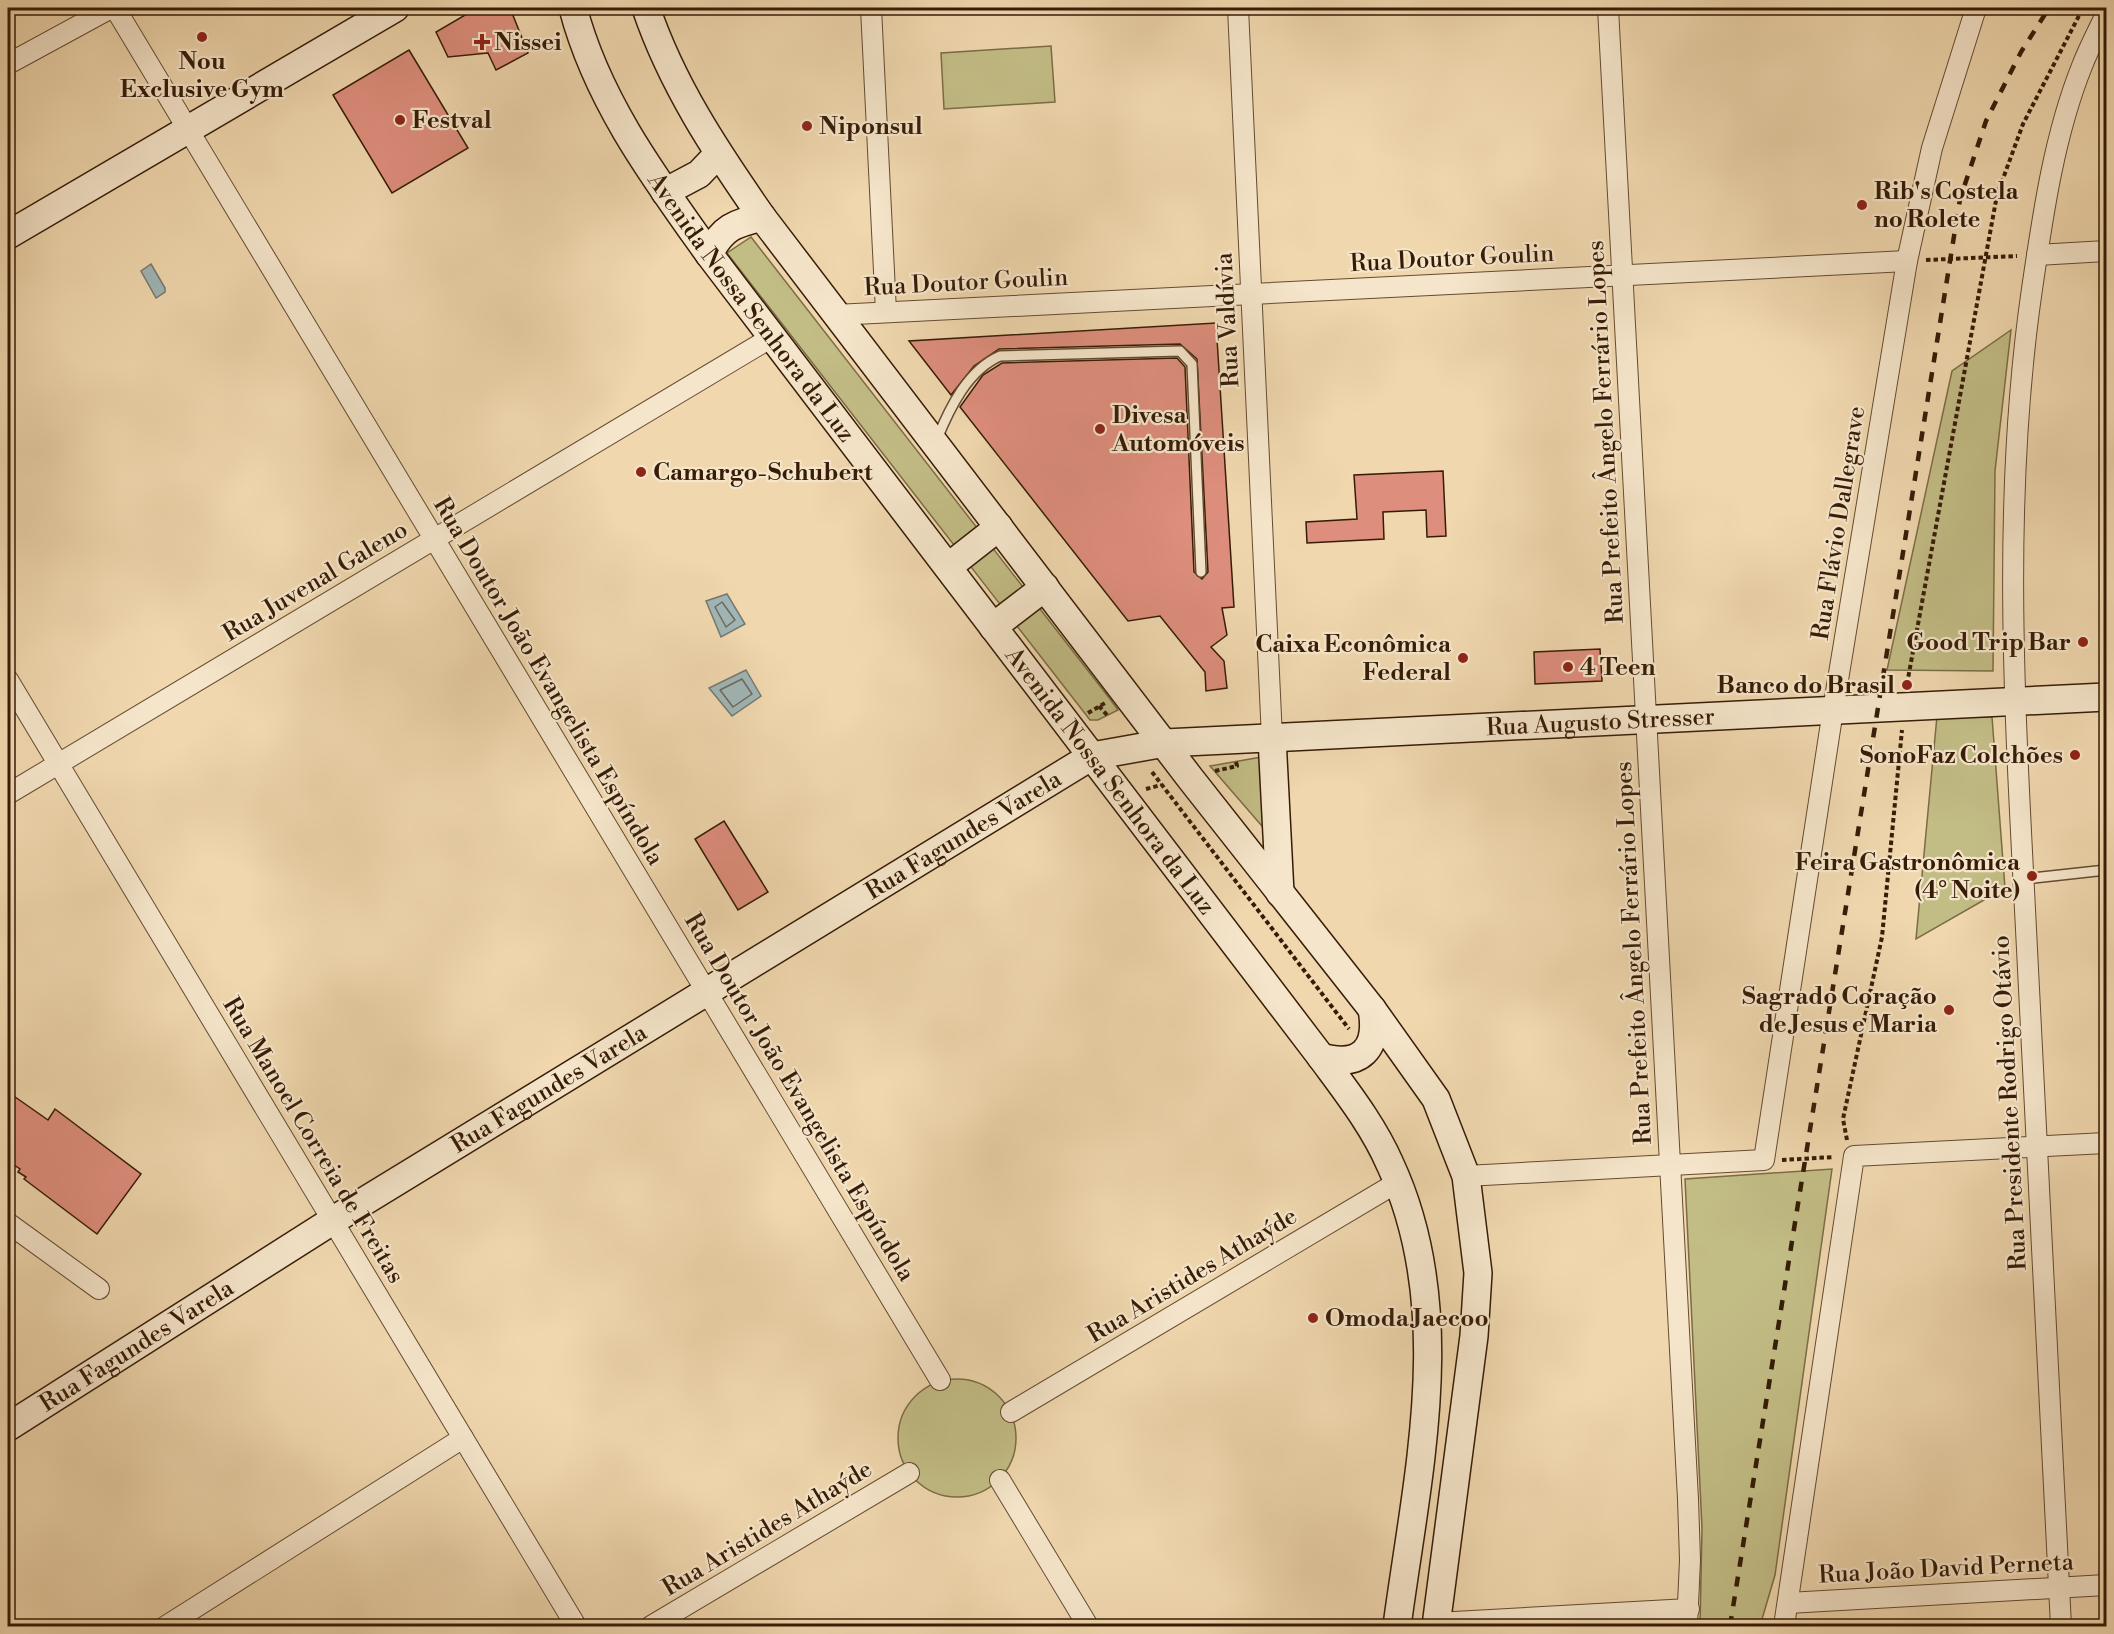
<svg xmlns="http://www.w3.org/2000/svg" width="2114" height="1634" font-family="'Libre Bodoni',serif">
<rect width="100%" height="100%" fill="#f0d7ae"/>
<filter id="stains"><feTurbulence type="fractalNoise" baseFrequency=".00333" numOctaves="4"/><feColorMatrix values="0 0 0 0 .2 0 0 0 0 .09 0 0 0 0 .02 0 0 0 .5 -.17"/></filter>
<radialGradient id="worn" r=".72"><stop offset=".6" stop-color="#630" stop-opacity="0"/><stop offset="1" stop-color="#630" stop-opacity=".3"/></radialGradient>
<!-- green -->
<g fill="#c2bc85" stroke="#7c6c46" stroke-width="1.5">
<polygon points="1051,46 1055,102 944,109 941,53"/>
<polygon points="751,237 1110,699 1118,710 1098,720 1090,720 727,253"/>
<polygon points="2011,330 1995,471 1993,671 1887,670 1952,371"/>
<polygon points="1937,716 1992,717 2005,888 1916,939"/>
<polygon points="1262,757 1268,833 1210,766"/>
<polygon points="1832,1169 1775,1575 1760,1626 1700,1626 1702,1528 1685,1179"/>
<circle cx="957" cy="1438" r="59"/>
</g>
<!-- water -->
<g fill="#a0b6b6" stroke="#767870" stroke-width="1.5">
<polygon points="151,264 165,288 165,292 156,298 141,271"/>
<polygon points="727,594 745,624 721,637 706,601"/>
<polygon points="746,670 761,696 732,716 709,688"/>
</g>
<g fill="none" stroke-linecap="round" stroke-linejoin="round">
<!-- shore -->
<g stroke="#6b695e" stroke-width="1.5">
<polygon points="722,602 735,620 726,627 715,607"/>
<polygon points="742,679 752,694 733,707 720,690"/>
</g>
</g>
<!-- building -->
<g fill="#de8e7d" stroke="#361c07" stroke-width="1.5">
<polygon points="477,8 510,8 528,53 496,70 488,53 448,57 436,32"/>
<polygon points="409,50 468,148 392,193 333,95"/>
<polygon points="1216,323 1234,607 1222,608 1227,635 1211,647 1224,661 1227,688 1206,691 1205,672 1160,616 1128,621 960,407 983,375 1002,363 1177,358 1185,367 1194,572 1202,579 1208,572 1197,359 1180,344 999,349 974,366 951,395 909,341"/>
<polygon points="1443,471 1446,536 1427,537 1426,510 1383,512 1384,539 1307,543 1306,522 1357,519 1354,475"/>
<polygon points="1600,649 1602,681 1535,684 1534,652"/>
<polygon points="724,821 768,892 738,910 695,839"/>
<polygon points="8,1092 48,1120 55,1109 141,1174 97,1234 24,1179 26,1177 18,1172 20,1169 8,1161"/>
</g>
<g fill="none" stroke-linecap="round" stroke-linejoin="round">
<!-- lane casing -->
<g stroke="#644b31" stroke-width="12">
<g id="lane">
<path d="M 937,439 C 950,407 968,370 1000,356 L 1180,351 L 1192,364 L 1201,572"/>
<polyline points="2024,879 2106,870"/>
</g>
</g>
<!-- street casing -->
<g stroke="#644b31" stroke-width="22">
<g id="street">
<polyline points="115,8 940,1380"/>
<polyline points="871,8 886,312"/>
<polyline points="1238,8 1272,738"/>
<polyline points="1608,8 1688,1499 1690,1560 1687,1626"/>
<polyline points="8,64 111,8"/>
<polyline points="2037,255 2106,251"/>
<polyline points="835,315 1907,261"/>
<polyline points="8,680 576,1626"/>
<polyline points="8,794 772,337"/>
<polyline points="1466,1176 1764,1160 1833,710 1907,261 1932,148 1976,8"/>
<polyline points="8,1223 99,1289"/>
<polyline points="1011,1412 1398,1182"/>
<polyline points="1000,1480 1088,1626"/>
<polyline points="1788,1603 2106,1585"/>
<polyline points="1436,1623 1689,1609"/>
<polyline points="166,1626 463,1438"/>
<polyline points="651,1626 909,1473"/>
<polyline points="1784,1626 1854,1156 2106,1143"/>
<path d="M 2061,1626 C 2050,1401 2039,1175 2027,949 C 2016,728 2000,509 2032,289 C 2043,214 2054,136 2082,66 C 2089,48 2098,31 2106,14"/>
</g>
</g>
<!-- secondary casing -->
<g stroke="#361c07" stroke-width="30">
<g id="secondary">
<path id="s1" d="M 573,8 C 597,100 654,177 709,254 L 1321,1057 C 1346,1091 1373,1125 1390,1164 C 1458,1310 1417,1475 1397,1626"/>
<path d="M 646,8 C 672,85 716,151 762,217 L 1190,778 L 1372,1009 L 1436,1099 L 1466,1176 L 1478,1273 L 1474,1336 L 1436,1626"/>
<polyline points="665,192 699,174 718,154"/>
<polyline points="8,235 395,8"/>
<path d="M 709,254 C 723,227 734,224 762,217"/>
<polyline points="948,567 999,527"/>
<polyline points="993,627 1045,587"/>
<polyline points="1272,738 1280,893"/>
<path d="M 1321,1057 C 1361,1068 1379,1049 1372,1009"/>
<path id="s2" d="M 8,1427 L 332,1221 L 1092,756 L 1165,743 L 2106,697"/>
</g>
</g>
<!-- path -->
<g stroke="#361c07" stroke-width="4" stroke-dasharray="4.5 3" stroke-linecap="butt">
<polyline points="1926,260 2017,256"/>
<polyline points="1907,684 1997,195 2023,124 2083,8"/>
<polyline points="1099,706 1107,715"/>
<polyline points="1088,713 1105,703"/>
<polyline points="1215,771 1237,766 1236,762"/>
<polyline points="1152,772 1349,1029"/>
<polyline points="1146,789 1161,785"/>
<polyline points="1847,1140 1843,1119 1882,937 1902,730"/>
<polyline points="1782,1160 1834,1157"/>
</g>
<!-- lane -->
<use href="#lane" stroke="#f5e5ca" stroke-width="9"/>
<!-- street -->
<use href="#street" stroke="#f5e5ca" stroke-width="20"/>
<!-- secondary -->
<use href="#secondary" stroke="#f5e5ca" stroke-width="27"/>
<!-- rail -->
<polyline stroke="#361c07" stroke-width="4.5" stroke-dasharray="10 10" stroke-linecap="butt" points="1730,1626 1960,199 1986,121 2021,52 2049,8"/>
</g>
<!-- markers -->
<g fill="#8f2418" stroke="#f5e5ca" stroke-width="2">
<circle cx="202" cy="37" r="6"/>
<path d="M479 33h6v6h6v6h-6v6h-6v-6h-6v-6h6z"/>
<circle cx="400" cy="120" r="6"/>
<circle cx="807" cy="126" r="6"/>
<circle cx="1862" cy="205" r="6"/>
<circle cx="1100" cy="429" r="6"/>
<circle cx="641" cy="472" r="6"/>
<circle cx="2083" cy="642" r="6"/>
<circle cx="1463" cy="658" r="6"/>
<circle cx="1568" cy="667" r="6"/>
<circle cx="1907" cy="685" r="6"/>
<circle cx="2075" cy="755" r="6"/>
<circle cx="2032" cy="876" r="6"/>
<circle cx="1949" cy="1010" r="6"/>
<circle cx="1313" cy="1318" r="6"/>
</g>
<g text-anchor="middle" stroke-width="4.5" stroke-linejoin="round" paint-order="stroke">
<!-- poi labels -->
<g font-size="24" font-weight="bold" fill="#361c07" stroke="#f5e5ca" text-anchor="start">
<text x="494" y="50">Nissei</text>
<text x="202" y="69" text-anchor="middle">Nou<tspan x="202" dy="28">Exclusive Gym</tspan></text>
<text x="412" y="128">Festval</text>
<text x="819" y="134">Niponsul</text>
<text x="1874" y="199">Rib's Costela<tspan x="1874" dy="28">no Rolete</tspan></text>
<text x="1112" y="423">Divesa<tspan x="1112" dy="28">Automóveis</tspan></text>
<text x="653" y="480">Camargo-Schubert</text>
<text x="2071" y="650" text-anchor="end">Good Trip Bar</text>
<text x="1451" y="652" text-anchor="end">Caixa Econômica<tspan x="1451" dy="28">Federal</tspan></text>
<text x="1580" y="675">4 Teen</text>
<text x="1895" y="693" text-anchor="end">Banco do Brasil</text>
<text x="2063" y="763" text-anchor="end">SonoFaz Colchões</text>
<text x="2020" y="870" text-anchor="end">Feira Gastronômica<tspan x="2020" dy="28">(4° Noite)</tspan></text>
<text x="1937" y="1004" text-anchor="end">Sagrado Coração<tspan x="1937" dy="28">de Jesus e Maria</tspan></text>
<text x="1325" y="1326">Omoda Jaecoo</text>
</g>
<!-- street labels -->
<g font-size="24" fill="#361c07" stroke="#f5e5ca">
<text transform="translate(1452 258) rotate(-3)" y="8">Rua Doutor Goulin</text>
<text transform="translate(966 282) rotate(-3)" y="8">Rua Doutor Goulin</text>
<text dy="8" stroke="none"><textPath href="#s1" startOffset="351">Avenida Nossa Senhora da Luz</textPath></text>
<text transform="translate(1227 320) rotate(-93)" y="8">Rua Valdívia</text>
<text transform="translate(1605 432) rotate(-93)" y="8">Rua Prefeito Ângelo Ferrário Lopes</text>
<text transform="translate(1838 523) rotate(-81)" y="8">Rua Flávio Dallegrave</text>
<text transform="translate(315 581) rotate(-31)" y="8">Rua Juvenal Galeno</text>
<text transform="translate(549 681) rotate(59)" y="8">Rua Doutor João Evangelista Espíndola</text>
<text dy="8" stroke="none"><textPath href="#s2" startOffset="1785">Rua Augusto Stresser</textPath></text>
<text dy="8" stroke="none"><textPath href="#s1" startOffset="945">Avenida Nossa Senhora da Luz</textPath></text>
<text dy="8" stroke="none"><textPath href="#s2" startOffset="1124">Rua Fagundes Varela</textPath></text>
<text transform="translate(1633 953) rotate(-93)" y="8">Rua Prefeito Ângelo Ferrário Lopes</text>
<text dy="8" stroke="none"><textPath href="#s2" startOffset="638">Rua Fagundes Varela</textPath></text>
<text transform="translate(800 1097) rotate(59)" y="8">Rua Doutor João Evangelista Espíndola</text>
<text transform="translate(2009 1103) rotate(-93)" y="8">Rua Presidente Rodrigo Otávio</text>
<text transform="translate(314 1140) rotate(59)" y="8">Rua Manoel Correia de Freitas</text>
<text transform="translate(1192 1275) rotate(-31)" y="8">Rua Aristides Athaýde</text>
<text dy="8" stroke="none"><textPath href="#s2" startOffset="152">Rua Fagundes Varela</textPath></text>
<text transform="translate(767 1528) rotate(-31)" y="8">Rua Aristides Athaýde</text>
<text transform="translate(1946 1568) rotate(-3)" y="8">Rua João David Perneta</text>
</g>
</g>
<!-- margin -->
<rect width="2114" height="1634" fill="none" stroke="#f0d7ae" stroke-width="30"/>
<rect x="9" y="9" width="2096" height="1616" fill="none" stroke="#361c07" stroke-width="3"/>
<rect x="15" y="15" width="2084" height="1604" fill="none" stroke="#361c07" stroke-width="1.5"/>
<rect width="100%" height="100%" filter="url(#stains)"/>
<rect width="100%" height="100%" fill="url(#worn)"/>
</svg>
